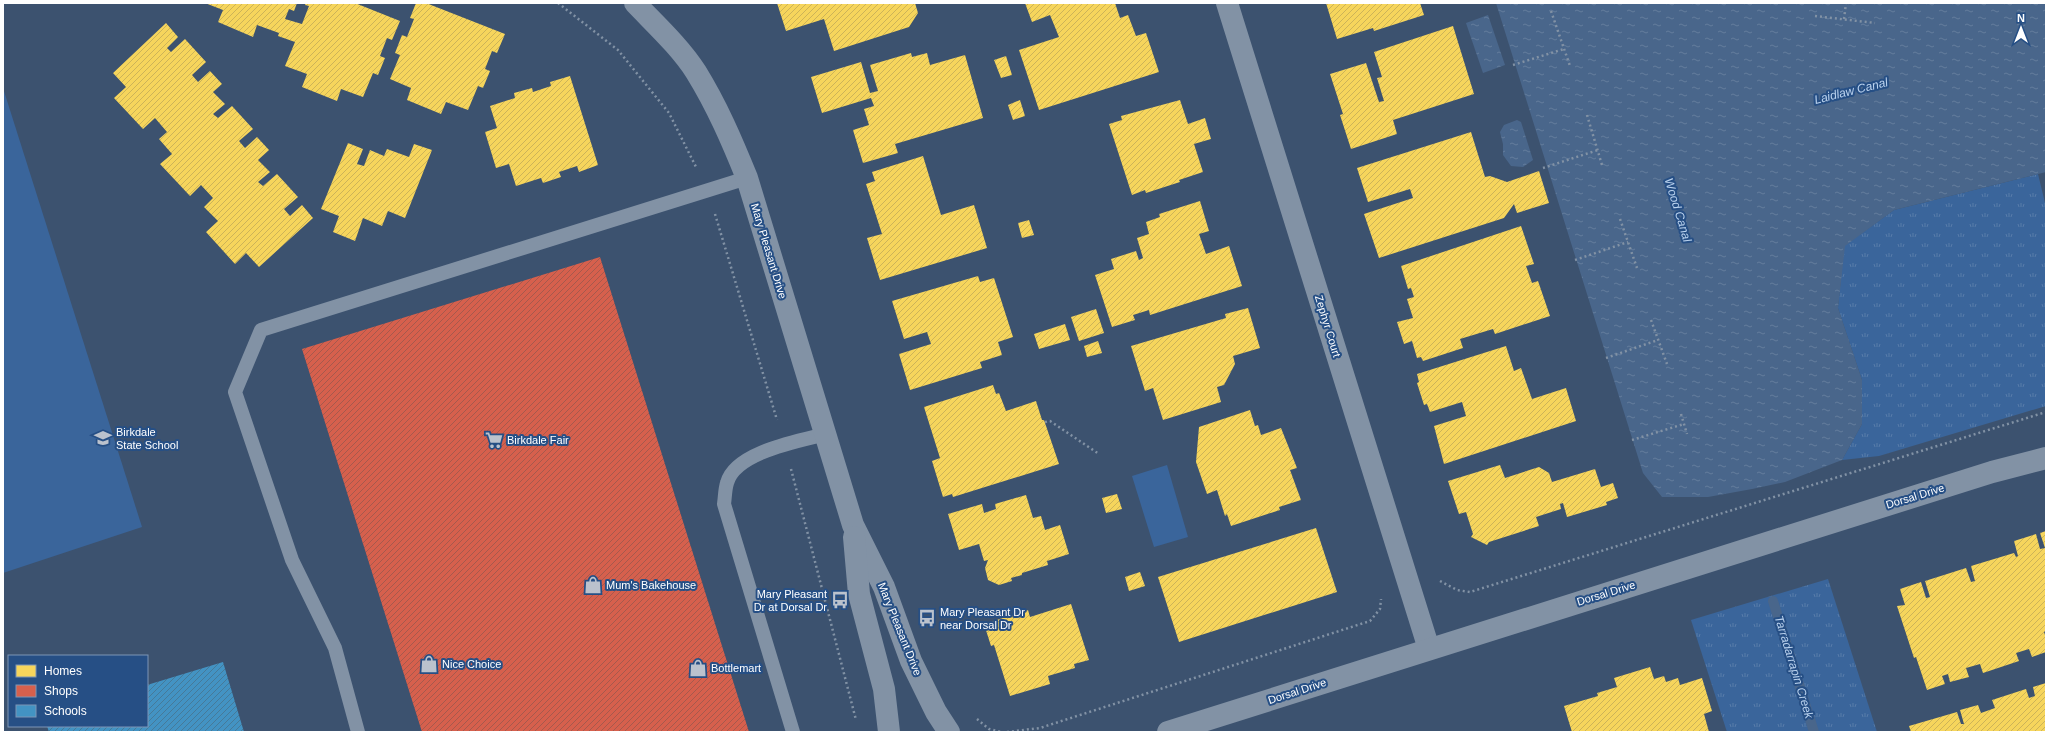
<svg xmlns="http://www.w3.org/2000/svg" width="2049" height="735" font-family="Arial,sans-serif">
<defs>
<pattern id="grass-tufts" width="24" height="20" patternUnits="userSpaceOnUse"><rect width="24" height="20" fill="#3a659b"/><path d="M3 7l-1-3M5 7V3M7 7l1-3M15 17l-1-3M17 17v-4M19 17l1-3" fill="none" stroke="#587caa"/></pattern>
<pattern id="water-ripples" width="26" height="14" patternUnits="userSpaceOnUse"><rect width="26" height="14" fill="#49668b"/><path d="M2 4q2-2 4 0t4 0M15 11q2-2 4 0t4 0" fill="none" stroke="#647d9c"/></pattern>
<pattern id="homes-hatch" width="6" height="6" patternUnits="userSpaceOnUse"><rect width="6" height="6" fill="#f6d55c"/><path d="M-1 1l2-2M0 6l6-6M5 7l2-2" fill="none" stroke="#ccb358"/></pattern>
<pattern id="shops-hatch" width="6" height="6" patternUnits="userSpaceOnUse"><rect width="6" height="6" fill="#d6604d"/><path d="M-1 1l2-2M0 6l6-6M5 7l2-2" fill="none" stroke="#a6594d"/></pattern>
<pattern id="schools-hatch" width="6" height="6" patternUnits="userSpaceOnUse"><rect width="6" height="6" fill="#4393c3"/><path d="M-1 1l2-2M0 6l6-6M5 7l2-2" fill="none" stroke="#467a99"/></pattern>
</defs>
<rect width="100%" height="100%" fill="#3c526f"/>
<!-- grass -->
<g fill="url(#grass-tufts)">
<polygon points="2038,174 2046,207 2046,406 1879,456 1842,460 1862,424 1862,380 1838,308 1844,246 1894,210"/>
<polygon points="1828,579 1877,732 1727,732 1691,620"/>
</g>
<!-- pitch -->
<g fill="#3a659b">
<polygon points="3,88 142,527 3,573"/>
<polygon points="1167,465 1188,537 1154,547 1132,476"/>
</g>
<!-- water -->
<g fill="url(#water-ripples)">
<polygon points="1496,3 2046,3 2046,172 1894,210 1845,246 1838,308 1862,380 1862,424 1842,460 1785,482 1752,489 1708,497 1662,497 1643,473"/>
<polygon points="1488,15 1505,65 1483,73 1466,23"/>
<polygon points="1517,120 1521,122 1533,160 1523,167 1511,166 1503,155 1503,144 1500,132 1504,125"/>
</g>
<!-- homes -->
<g fill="url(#homes-hatch)">
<polygon points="205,3 297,3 294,11 289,9 285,19 302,24 309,6 305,5 306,3 355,3 400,21 392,40 387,38 380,56 385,58 378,75 373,73 363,97 341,89 337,101 302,87 307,74 285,66 295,42 278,36 279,33 257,25 253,37 218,22 223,10"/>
<polygon points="416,3 426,3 505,34 497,53 492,51 485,69 490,71 483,88 478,86 468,110 446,102 441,114 407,100 411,88 390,79 400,55 395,53 402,35 407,37 414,19 410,18"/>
<polygon points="777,3 915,3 918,13 909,27 834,51 824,19 786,31"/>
<polygon points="1025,3 1115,3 1120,18 1128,15 1136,36 1146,33 1159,72 1039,110 1019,50 1059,37 1050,15 1032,22"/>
<polygon points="1326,3 1420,3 1424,15 1374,31 1373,28 1337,39"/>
<polygon points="166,23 178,37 167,48 171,52 185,39 206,62 192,75 198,82 210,71 222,84 213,92 225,104 213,114 218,118 232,106 253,129 239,141 245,148 257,137 269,150 258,160 270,172 258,182 263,186 277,174 298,197 284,209 290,216 302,205 313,218 259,267 246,253 235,264 206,232 218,221 204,207 213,198 201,185 190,196 160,164 172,154 159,139 167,132 155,118 143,129 114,98 126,87 113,73"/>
<polygon points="1453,26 1474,94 1393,120 1397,134 1351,149 1340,115 1343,114 1330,74 1366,63 1379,102 1384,101 1377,78 1382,77 1374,52"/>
<polygon points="911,53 912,57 927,53 930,65 965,55 983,118 895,144 898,153 863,163 853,130 869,125 864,109 874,106 871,98 822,113 811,77 861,62 870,93 878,91 870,65"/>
<polygon points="1006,56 1012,75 1001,78 994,60"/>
<polygon points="570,76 598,165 579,172 577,166 559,172 561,177 543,183 541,178 516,186 509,164 496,168 485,132 497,128 490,106 515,98 514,93 532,88 533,92 551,86 550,82"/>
<polygon points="1020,100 1025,116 1013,120 1008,105"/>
<polygon points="1180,100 1188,124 1205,118 1211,139 1194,144 1203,172 1179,180 1180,182 1146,193 1145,190 1132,195 1109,124 1122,120 1121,116"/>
<polygon points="1471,132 1485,177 1490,176 1507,182 1539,171 1549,203 1517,213 1514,204 1504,218 1379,258 1364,214 1413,198 1410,189 1368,202 1357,168"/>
<polygon points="348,143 363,149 357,164 364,166 370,150 384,156 387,149 409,157 414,144 432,150 405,218 388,211 382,226 363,218 355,241 333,232 339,216 321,209"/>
<polygon points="923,156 941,215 974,205 987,248 880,280 867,238 882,234 866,184 875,181 872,172"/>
<polygon points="1200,201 1209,231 1199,234 1206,254 1229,246 1242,286 1150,315 1149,310 1133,315 1135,320 1112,327 1095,275 1114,269 1111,259 1136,251 1139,260 1143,258 1137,238 1149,234 1146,222 1160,217 1159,214"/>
<polygon points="1029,220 1034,235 1022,238 1018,223"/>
<polygon points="1521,226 1534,264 1526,266 1532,283 1538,281 1550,316 1495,334 1493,329 1460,339 1463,348 1423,361 1421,357 1417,358 1412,341 1404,344 1397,322 1413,318 1407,299 1414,297 1411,288 1408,289 1401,266"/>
<polygon points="978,276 980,282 994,278 1013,337 998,342 1002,355 980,362 982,368 910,390 899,354 931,344 927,332 904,339 892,301"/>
<polygon points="1248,308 1260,348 1233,356 1235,364 1224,385 1217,387 1221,402 1163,420 1153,388 1145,391 1131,346 1226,318 1225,314"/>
<polygon points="1096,309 1104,333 1079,341 1071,317"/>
<polygon points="1065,324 1070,340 1039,349 1034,334"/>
<polygon points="1098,341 1102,353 1087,357 1084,346"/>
<polygon points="1506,346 1514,371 1521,368 1532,399 1566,388 1576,421 1444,464 1434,426 1466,416 1462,402 1430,412 1427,404 1424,405 1417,383 1419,382 1417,374"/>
<polygon points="993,385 996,394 999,393 1006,411 1036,401 1042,420 1044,420 1059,464 953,497 952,494 943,497 932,461 940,458 924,407"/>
<polygon points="1250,410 1255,426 1258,425 1261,435 1281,428 1297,468 1290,470 1301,500 1279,507 1280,510 1231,526 1227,514 1225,516 1217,490 1207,494 1196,462 1199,427"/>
<polygon points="1500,465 1505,478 1539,467 1549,473 1552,482 1595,469 1601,487 1613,483 1618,498 1606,502 1607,505 1567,517 1563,503 1560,504 1561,509 1536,517 1539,526 1489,542 1487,545 1471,537 1473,534 1466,512 1459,514 1448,481"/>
<polygon points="1117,494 1122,509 1106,513 1102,498"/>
<polygon points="1026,495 1033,518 1041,516 1045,530 1060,525 1069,554 1047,561 1048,565 1022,573 1022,575 1011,578 1012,581 999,585 988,580 985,568 988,560 984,561 979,544 959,550 948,514 982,504 984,513 996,509 995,504"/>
<polygon points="1316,528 1337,592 1179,642 1158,577"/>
<polygon points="2046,531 2046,631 2044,632 2046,638 2046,652 2032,657 2029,649 2016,653 2019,661 1983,673 1980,664 1966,668 1969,677 1950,682 1948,674 1942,676 1945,684 1927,690 1916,657 1914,658 1897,606 1905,605 1900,589 1921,582 1926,598 1930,597 1925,581 1966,568 1971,582 1975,581 1971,566 2014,553 2016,557 2018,556 2014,541 2036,534 2040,549 2045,548 2040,533"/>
<polygon points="1140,572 1145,586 1129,591 1125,577"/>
<polygon points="1071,604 1089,660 1074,664 1075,668 1048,676 1050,684 1010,696 994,645 991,646 984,624 1028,610 1030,617"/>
<polygon points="1650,667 1654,679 1664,676 1666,682 1678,678 1680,685 1702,678 1712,711 1704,714 1709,732 1572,732 1564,706 1598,696 1597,693 1617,687 1614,678"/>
<polygon points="2046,683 2046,732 1911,732 1909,726 1957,712 1961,724 1964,724 1960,710 1978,705 1981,713 1995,708 1992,700 2026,689 2029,698 2035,696 2033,687"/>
</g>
<!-- shops -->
<polygon fill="url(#shops-hatch)" points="600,257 749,732 422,732 302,349"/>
<!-- schools -->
<polygon fill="url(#schools-hatch)" points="223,662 244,732 49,732 47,726 147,726 147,685"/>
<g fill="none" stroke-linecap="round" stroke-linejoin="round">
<!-- stream -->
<polyline stroke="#49668b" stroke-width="10" points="1773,601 1814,732"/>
<!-- path -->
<g stroke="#8292a5" stroke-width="2.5" stroke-dasharray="2 3" stroke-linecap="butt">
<polyline points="558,3 618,50 669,113 696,167"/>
<polyline points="1551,11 1570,66"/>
<polyline points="1815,16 1875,23"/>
<polyline points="1844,19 1846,3"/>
<polyline points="1513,65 1564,49"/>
<polyline points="1587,115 1602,165"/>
<polyline points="1543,168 1598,150"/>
<polyline points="715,214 777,420"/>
<polyline points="1620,219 1637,268"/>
<polyline points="1575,260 1628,242"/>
<polyline points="1651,320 1667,364"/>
<polyline points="1606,358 1658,340"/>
<polyline points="1681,414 1687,434"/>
<polyline points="1045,422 1050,421 1099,454"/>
<polyline points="1632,440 1684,424"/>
<polyline points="791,469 856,720"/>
<polyline points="1440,581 1457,590 1470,592 2046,412"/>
<polyline points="977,719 989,729 1001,732"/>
<polyline points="1007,732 1040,728 1370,621 1380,609 1381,599"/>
</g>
<!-- service -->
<g stroke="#8292a5" stroke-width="14">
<polyline points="358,732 335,648 292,560 235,392 261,330 747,178"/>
<path d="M 793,732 L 724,504 C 725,497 725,489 727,483 C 735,452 799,441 826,434"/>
</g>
<!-- minor -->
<g stroke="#8292a5" stroke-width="22">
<path d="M 635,3 C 656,25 680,47 696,72 C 717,106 732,141 747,178 L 853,525 L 884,587 L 911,661 L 936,712 L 949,732"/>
<polyline points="1227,3 1429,649"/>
<polyline points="854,537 859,594 884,689 889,732"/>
<polyline points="1168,732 1992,472 2046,458"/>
</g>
</g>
<!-- icons -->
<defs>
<g id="school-bare" transform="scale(1.38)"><path d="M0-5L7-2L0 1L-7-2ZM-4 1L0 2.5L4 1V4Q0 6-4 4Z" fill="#bbc2cd" stroke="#264f85" stroke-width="2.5" paint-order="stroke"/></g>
<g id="supermarket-bare" transform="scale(1.38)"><path d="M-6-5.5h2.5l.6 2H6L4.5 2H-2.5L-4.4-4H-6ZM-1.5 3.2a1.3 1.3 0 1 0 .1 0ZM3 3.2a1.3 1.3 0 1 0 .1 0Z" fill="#bbc2cd" stroke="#264f85" stroke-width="2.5" paint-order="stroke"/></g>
<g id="shop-bare" transform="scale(1.38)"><path d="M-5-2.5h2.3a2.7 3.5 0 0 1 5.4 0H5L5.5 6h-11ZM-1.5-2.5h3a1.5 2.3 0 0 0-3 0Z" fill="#bbc2cd" stroke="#264f85" stroke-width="2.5" paint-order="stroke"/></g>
<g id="bus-bare" transform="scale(1.38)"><path d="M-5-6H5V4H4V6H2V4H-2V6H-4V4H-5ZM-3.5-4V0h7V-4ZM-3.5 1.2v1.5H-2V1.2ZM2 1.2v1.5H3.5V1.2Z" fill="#bbc2cd" stroke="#264f85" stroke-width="2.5" paint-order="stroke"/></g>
</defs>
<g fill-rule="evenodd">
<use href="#school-bare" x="103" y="438"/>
<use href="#supermarket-bare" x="494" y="440"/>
<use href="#shop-bare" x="593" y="585"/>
<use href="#bus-bare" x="840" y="600"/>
<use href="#bus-bare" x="927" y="618"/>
<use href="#shop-bare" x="429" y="664"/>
<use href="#shop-bare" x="698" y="668"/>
</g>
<g text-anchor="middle" stroke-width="4" stroke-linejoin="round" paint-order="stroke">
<!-- street labels -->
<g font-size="11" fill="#fff" stroke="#264f85">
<text transform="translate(769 251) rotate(73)" y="4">Mary Pleasant Drive</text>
<text transform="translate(1328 326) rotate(73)" y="4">Zephyr Court</text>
<text transform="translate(1915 496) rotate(-17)" y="4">Dorsal Drive</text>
<text transform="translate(1606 593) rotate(-17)" y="4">Dorsal Drive</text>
<text transform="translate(900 629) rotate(68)" y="4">Mary Pleasant Drive</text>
<text transform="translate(1297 691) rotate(-18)" y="4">Dorsal Drive</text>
</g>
<!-- poi labels -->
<g font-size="11" fill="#fff" stroke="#264f85" text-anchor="start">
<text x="116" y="436">Birkdale<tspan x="116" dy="13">State School</tspan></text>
<text x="507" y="444">Birkdale Fair</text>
<text x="606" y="589">Mum's Bakehouse</text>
<text x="827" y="598" text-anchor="end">Mary Pleasant<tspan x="827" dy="13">Dr at Dorsal Dr</tspan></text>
<text x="940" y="616">Mary Pleasant Dr<tspan x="940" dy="13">near Dorsal Dr</tspan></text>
<text x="442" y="668">Nice Choice</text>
<text x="711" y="672">Bottlemart</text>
</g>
<!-- water labels -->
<g font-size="12" font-style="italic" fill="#bbd3ef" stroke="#264f85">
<text transform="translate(1851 91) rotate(-14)" y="4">Laidlaw Canal</text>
<text transform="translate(1678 210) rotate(73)" y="4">Wood Canal</text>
<text transform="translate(1794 667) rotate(73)" y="4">Tarradarrapin Creek</text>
</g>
</g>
<!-- border -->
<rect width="2049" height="735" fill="none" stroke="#ffffff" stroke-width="8"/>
<!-- legend -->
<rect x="8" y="655" width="140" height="72" fill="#264f85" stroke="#7d95b6"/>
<rect x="16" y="665" width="20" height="12" fill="#f6d55c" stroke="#7d95b6"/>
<text x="44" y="675" font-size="12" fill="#ffffff">Homes</text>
<rect x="16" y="685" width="20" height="12" fill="#d6604d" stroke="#7d95b6"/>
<text x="44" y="695" font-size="12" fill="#ffffff">Shops</text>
<rect x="16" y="705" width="20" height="12" fill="#4393c3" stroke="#7d95b6"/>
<text x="44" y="715" font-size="12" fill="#ffffff">Schools</text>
<!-- north arrow -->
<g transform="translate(2021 28)" stroke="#264f85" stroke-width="3" paint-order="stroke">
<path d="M0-3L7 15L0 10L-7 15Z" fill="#ffffff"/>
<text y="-6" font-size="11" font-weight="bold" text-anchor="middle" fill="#ffffff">N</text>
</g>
</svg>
